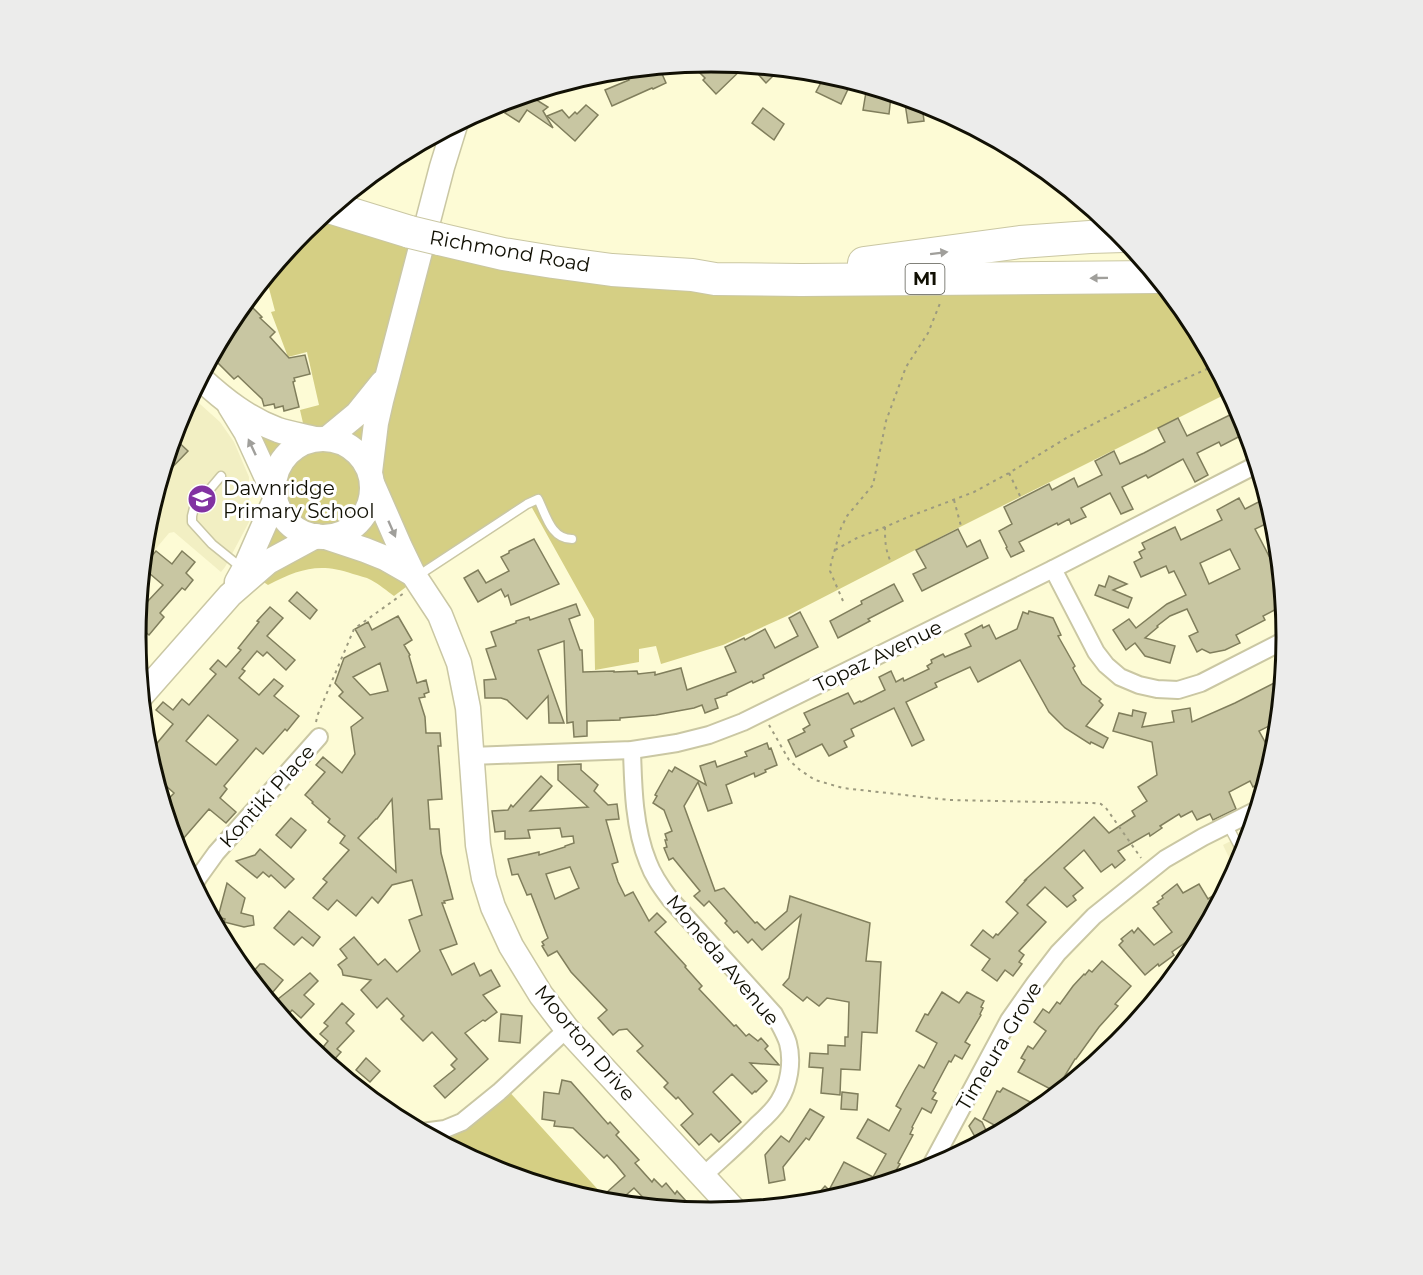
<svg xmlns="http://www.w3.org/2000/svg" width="1423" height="1275" font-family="Montserrat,sans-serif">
<rect width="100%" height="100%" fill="#fdfbd5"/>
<!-- built -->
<g fill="#f2efc3">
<polygon points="191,396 220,422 234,442 249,477 249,522 225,567 221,572 174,532 169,533 143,564 147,525 179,417"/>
<polygon points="1252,830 1244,858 1236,872 1223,845"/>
</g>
<!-- green -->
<g fill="#d5cf84">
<path d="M 331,209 L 530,260 L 1159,279 L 1191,318 L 1230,392 L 952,531 L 787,616 L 723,645 L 661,664 L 656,646 L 639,649 L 639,662 L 595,670 L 594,619 L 531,506 L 418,578 L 394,596 C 387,591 379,584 371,580 C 366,577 359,576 353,574 C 319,562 299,569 268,585 L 243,568 L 274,500 L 251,417 L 278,429 L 303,423 L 300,410 L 319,405 L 307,352 L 288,357 L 271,312 L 275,311 L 266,277 L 304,230 Z"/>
<polygon points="505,1087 611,1204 599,1202 491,1170 488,1166 486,1167 422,1133 446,1130"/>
</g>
<!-- building -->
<g fill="#c8c6a2" stroke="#807e5c" stroke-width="1.5" fill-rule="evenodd">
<polygon points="712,62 742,64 746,65 716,94 703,80 705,78 691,64"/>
<polygon points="750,65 771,67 776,73 766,83"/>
<polygon points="659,67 666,83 653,89 652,88 612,106 605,90 629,80 626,70 638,69 640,74"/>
<polygon points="825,75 849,87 841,104 816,92"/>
<polygon points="866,92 891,96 889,114 863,110"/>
<polygon points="527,94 548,107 543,111 553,128 527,110 519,122 505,113 515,98"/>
<polygon points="904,97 932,105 943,111 923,113 924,121 908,123"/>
<polygon points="586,105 598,115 575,141 547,116 562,110 569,118 575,112 577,114"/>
<polygon points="763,108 784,124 774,140 752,123"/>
<polygon points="246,301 262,317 260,318 275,332 270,337 289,358 305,355 310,374 294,378 295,381 293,382 299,407 284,411 283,406 275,408 274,404 264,406 262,399 238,376 234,379 212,357 233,317"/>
<polygon points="1240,410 1244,417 1248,432 1221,446 1219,442 1197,453 1208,475 1195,482 1183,459 1148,478 1146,475 1122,487 1133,509 1121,514 1110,493 1081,508 1086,517 1071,524 1069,519 1058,525 1057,523 1019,542 1024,551 1011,557 1006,548 1007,547 999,531 1012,524 1004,507 1049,484 1052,490 1074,478 1078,487 1102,475 1095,461 1114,451 1120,464 1144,453 1165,442 1158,428 1178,418 1187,436"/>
<polygon points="173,437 188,451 161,479 161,477"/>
<path d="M 1268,497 L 1273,513 L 1267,516 L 1270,522 L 1255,529 L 1269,556 L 1279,552 L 1284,605 L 1263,616 L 1265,620 L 1236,635 L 1240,643 L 1225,650 L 1210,653 L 1202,649 L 1197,652 L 1189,636 L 1198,632 L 1187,609 L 1170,616 L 1157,626 L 1158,627 L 1145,638 L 1175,646 L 1170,663 L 1145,656 L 1135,643 L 1126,650 L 1113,630 L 1129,619 L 1136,628 L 1167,604 L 1186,595 L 1174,571 L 1169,573 L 1166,566 L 1141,577 L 1134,562 L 1142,558 L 1139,552 L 1145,549 L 1142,543 L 1175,527 L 1181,540 L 1222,520 L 1217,510 L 1239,498 L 1245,509 ZM 1230,549 L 1240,569 L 1209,584 L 1200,563 Z"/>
<polygon points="958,529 967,547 980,540 988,558 922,591 913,574 926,568 916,550"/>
<polygon points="534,539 559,584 511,605 508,595 505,597 501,589 478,602 464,578 478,570 486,583 509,571 501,557 509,553 509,551"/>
<polygon points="156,551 172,564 182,551 195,562 186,573 193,580 185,590 182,588 160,613 164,617 149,635 137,625 140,596 147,602 163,585 142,567"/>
<polygon points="1109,576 1127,584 1113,590 1132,598 1128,608 1095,595 1099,585 1105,587"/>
<polygon points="894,584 903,601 868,619 870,621 838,638 830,621 862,604 861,601"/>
<polygon points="297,592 317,610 310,619 289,601"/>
<polygon points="576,604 580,615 569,619 580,650 582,650 583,672 614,671 614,672 637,671 638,674 655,672 655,675 681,668 687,690 736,672 725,647 744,638 745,640 765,629 775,648 798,636 789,618 800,612 818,647 763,675 764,678 753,683 752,681 727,693 727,695 715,699 718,708 705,713 702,705 694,708 656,715 620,718 620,720 587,721 587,736 574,737 573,722 567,723 564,641 538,650 564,723 549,723 548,696 527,719 507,700 501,698 485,698 484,680 496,679 486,649 496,646 491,632 516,623 516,621 529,617 530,620"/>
<path d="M 270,607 L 283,618 L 267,636 L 295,660 L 286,670 L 267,652 L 263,656 L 257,651 L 242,669 L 245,671 L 239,678 L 259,695 L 274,679 L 283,686 L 274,696 L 299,716 L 287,731 L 285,729 L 263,754 L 256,748 L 224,786 L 227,789 L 220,798 L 236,812 L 226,823 L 209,809 L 176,847 L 163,805 L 174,793 L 155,776 L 148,754 L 173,724 L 156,710 L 163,702 L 173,710 L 182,699 L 189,705 L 216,674 L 210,669 L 218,660 L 226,667 L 241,650 L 238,648 L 259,622 L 257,621 ZM 208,715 L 238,740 L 216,765 L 186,741 Z"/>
<polygon points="1029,611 1053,618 1061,635 1058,636 1075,666 1073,668 1082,684 1101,699 1099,701 1103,705 1086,726 1108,738 1103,748 1091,742 1090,744 1065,728 1049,712 1020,660 978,682 970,667 935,683 937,687 906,702 924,740 912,746 894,708 851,729 854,736 844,741 847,747 829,756 822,744 796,757 788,740 805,732 803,729 810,725 804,713 848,693 854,704 860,701 861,702 885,690 879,677 891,671 896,682 903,678 904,681 929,669 927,666 932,663 931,660 943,654 945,657 971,646 965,634 982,625 983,628 989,625 996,639 1017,629 1023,612 1028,614"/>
<path d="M 398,616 L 412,640 L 404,645 L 410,655 L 409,656 L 417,683 L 426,680 L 429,692 L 424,694 L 425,697 L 419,698 L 425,717 L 426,733 L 440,733 L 441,746 L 438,746 L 442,799 L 428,800 L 430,829 L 439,829 L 441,853 L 453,899 L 444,901 L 445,903 L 442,903 L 457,944 L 440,950 L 452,975 L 474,963 L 480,976 L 491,970 L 500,986 L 483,995 L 497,1012 L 485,1021 L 483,1020 L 465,1033 L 488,1059 L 445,1098 L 434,1086 L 455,1069 L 451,1065 L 457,1059 L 432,1032 L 423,1041 L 401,1019 L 404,1016 L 387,998 L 377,1008 L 361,990 L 371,980 L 343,975 L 342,970 L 338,965 L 347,958 L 340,949 L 354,937 L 378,965 L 385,959 L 397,972 L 420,951 L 409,920 L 422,915 L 412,880 L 392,885 L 378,903 L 372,897 L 356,916 L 337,900 L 328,910 L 313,898 L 327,882 L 323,879 L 349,850 L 340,843 L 345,836 L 328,822 L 330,819 L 312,803 L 313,802 L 305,795 L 325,772 L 316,765 L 323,757 L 342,773 L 355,754 L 351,727 L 363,718 L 339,696 L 343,692 L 335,683 L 344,658 L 365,647 L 355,629 L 368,622 L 372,630 ZM 380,663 L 388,691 L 370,695 L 353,677 ZM 392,799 L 396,872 L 358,838 L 376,819 L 377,819 Z"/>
<polygon points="1284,678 1279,721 1259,731 1274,758 1268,779 1253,787 1250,781 1229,792 1236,809 1213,820 1210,814 1197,820 1192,811 1181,817 1179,814 1160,826 1162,828 1150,836 1149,833 1118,851 1125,860 1115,868 1112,864 1101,872 1084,850 1064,868 1083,888 1073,896 1076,900 1067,907 1045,887 1027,905 1046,922 1019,951 1024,955 1019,962 1022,964 1013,976 1005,970 997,981 982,970 990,959 971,945 983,930 993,938 996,934 998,935 1018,913 1006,902 1026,880 1025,880 1094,817 1109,833 1135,816 1132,811 1147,801 1138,787 1157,775 1152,742 1113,731 1119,713 1132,716 1133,710 1146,713 1142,727 1174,722 1172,711 1190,708 1192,722 1235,703"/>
<polygon points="767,743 769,749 771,748 777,765 765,770 766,772 755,777 754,773 726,785 732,803 708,811 698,782 684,806 715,891 724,888 755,923 757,922 765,930 787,911 790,896 870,923 866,961 881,962 877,1033 862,1032 860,1070 841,1069 840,1095 821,1093 823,1068 809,1067 810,1053 828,1054 828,1045 845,1046 845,1037 848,1037 849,1002 827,998 819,1006 807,997 803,1001 783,985 789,978 801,915 762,950 752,939 748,943 737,931 734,933 725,923 727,921 709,901 704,906 694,896 700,891 673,858 669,860 664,848 667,847 665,840 667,840 665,834 672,831 664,810 653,803 657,796 655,795 669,770 672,772 675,767 706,785 700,766 715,761 717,767 747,756 745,752"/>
<path d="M 581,764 L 581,770 L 598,785 L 594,791 L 608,805 L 617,804 L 619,819 L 606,820 L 618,862 L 612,864 L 618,882 L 625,896 L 633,892 L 649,921 L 657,913 L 666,922 L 655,932 L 686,966 L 685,967 L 702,986 L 699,989 L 734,1026 L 736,1025 L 746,1036 L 749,1034 L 758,1041 L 761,1038 L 768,1046 L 765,1049 L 779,1065 L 750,1063 L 767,1081 L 756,1092 L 755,1091 L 752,1094 L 732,1074 L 713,1092 L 741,1122 L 719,1142 L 711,1134 L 699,1145 L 681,1125 L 693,1114 L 678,1097 L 676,1099 L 664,1087 L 668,1083 L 637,1051 L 643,1046 L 627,1029 L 619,1030 L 613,1035 L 598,1018 L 607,1010 L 571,972 L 557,951 L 548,956 L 542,946 L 544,945 L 542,942 L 548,938 L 531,894 L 527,895 L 518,874 L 512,875 L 508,859 L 539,852 L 539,855 L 565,847 L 565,846 L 574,843 L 573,836 L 562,837 L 560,828 L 528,830 L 530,838 L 505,839 L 505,831 L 495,832 L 492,811 L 508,810 L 511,805 L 513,807 L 541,776 L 552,786 L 530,811 L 588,807 L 558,780 L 558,765 ZM 570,867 L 579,888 L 555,899 L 546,874 Z"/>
<polygon points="291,818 306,830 291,848 276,835"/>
<polygon points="260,849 294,879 285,888 271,875 269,877 263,872 257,878 236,861 255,855"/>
<polygon points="227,883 245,898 241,913 253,916 254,925 244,927 224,922 225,919 218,917"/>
<polygon points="1177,884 1183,893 1199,884 1208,899 1228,886 1203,934 1194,941 1192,938 1172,952 1174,955 1159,966 1158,964 1145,975 1119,945 1123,941 1121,939 1132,930 1134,933 1138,928 1154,945 1172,932 1153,908 1159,904 1157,902 1163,898 1162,896"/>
<polygon points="289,911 320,937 313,946 302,937 294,945 274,928"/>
<polygon points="1102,961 1131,986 1115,1004 1118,1006 1099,1027 1076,1059 1075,1059 1061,1082 1056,1092 1018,1072 1025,1060 1021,1058 1028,1046 1033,1049 1046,1031 1034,1022 1043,1009 1049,1013 1057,1002 1060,1004 1073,986 1084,974 1085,975 1089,970 1092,972"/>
<polygon points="260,964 264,964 283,980 268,998 266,996 265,997 258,989 263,984 251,974"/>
<polygon points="310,973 318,981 304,995 314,1004 301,1018 292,1010 288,1015 273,1003 292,988"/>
<polygon points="942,992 959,1003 967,992 984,1001 981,1007 983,1008 980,1014 981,1015 965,1042 970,1045 962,1059 955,1055 951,1062 949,1061 933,1091 936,1093 932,1099 937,1101 931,1113 922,1108 912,1127 913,1128 910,1134 913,1135 898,1163 900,1164 895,1172 905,1178 824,1202 809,1204 825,1186 829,1190 844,1162 873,1177 886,1154 857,1138 868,1119 889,1131 901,1109 896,1106 904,1091 919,1065 924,1068 937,1043 916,1031 925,1014 928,1015"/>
<polygon points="342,1003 354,1014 346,1023 354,1031 337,1049 341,1052 332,1062 320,1051 328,1041 320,1034 328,1026 324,1023"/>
<polygon points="501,1014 522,1016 520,1043 499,1041"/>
<polygon points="366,1058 380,1071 370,1082 356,1070"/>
<polygon points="562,1080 571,1082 608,1124 610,1122 619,1132 616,1135 639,1160 635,1163 652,1182 654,1179 662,1187 666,1183 675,1194 677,1191 686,1201 677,1210 653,1208 634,1188 616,1204 606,1193 625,1176 617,1166 607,1155 604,1158 573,1128 554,1126 555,1121 542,1119 544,1092 559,1094"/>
<polygon points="1003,1088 1038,1106 1031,1117 1026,1115 1023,1121 1017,1118 1013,1127 1005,1131 983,1119 997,1091 1000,1092"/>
<polygon points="842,1092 858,1094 857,1110 841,1109"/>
<polygon points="810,1109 824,1117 809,1140 806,1138 783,1167 785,1180 769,1183 765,1155 781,1136 789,1142"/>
<polygon points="975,1118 982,1122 990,1139 979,1144 969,1126"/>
</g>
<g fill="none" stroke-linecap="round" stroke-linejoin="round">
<!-- lane casing -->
<g stroke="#cac7a3" stroke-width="11">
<g id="lane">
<polyline points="221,476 194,508 192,516 192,522 212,544 243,569"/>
<path d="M 416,577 L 527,504 L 538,499 C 546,515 551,539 572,539"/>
<polyline points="1227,824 1244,856"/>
</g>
</g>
<!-- street casing -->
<g stroke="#cac7a3" stroke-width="20">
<g id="street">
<polyline points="1053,569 1096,652 1106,665 1120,677 1139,685 1157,689 1178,690 1201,683 1287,639"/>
<path d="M 632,750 C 633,787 634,828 648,862 C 653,876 661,887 670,899 L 774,1014 C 779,1024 785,1033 788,1043 C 793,1062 789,1085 779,1101 C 773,1111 765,1118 757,1125 C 740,1143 721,1159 703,1176"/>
<polyline points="471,756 632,750 677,743 709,735 743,722 873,658 1053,569 1258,464"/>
<polyline points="194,885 198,878 216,853 319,737"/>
<polyline points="422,1132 445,1129 462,1122 499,1092 567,1029"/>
<polyline points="928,1171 1009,1020 1035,983 1058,953 1094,916 1165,859 1203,837 1259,809"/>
</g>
</g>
<!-- secondary casing -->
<g stroke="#cac7a3" stroke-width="27">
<g id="secondary">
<path d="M 200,378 C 224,400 248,419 278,430 C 290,434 303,436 315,439"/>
<polyline points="230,406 246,432 273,491"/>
<polyline points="328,438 357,414 382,383"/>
<circle cx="323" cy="488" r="49"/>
<polyline points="370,472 376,423 381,401 442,167 455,125"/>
<polyline points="372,483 400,547 413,574 440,615 459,663 468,708 478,845 484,878 493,907 511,946 541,995 567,1029 735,1211"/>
<polyline points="326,537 365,550 385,558 413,574"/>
<polyline points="237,582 246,566 275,500"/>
<polyline points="141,696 230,595 268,562 316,536"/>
</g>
</g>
<!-- highway casing -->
<g stroke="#cac7a3" stroke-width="34">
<g id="highway">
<polyline points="332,208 410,232"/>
<polyline points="439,239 503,254 553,262 612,270 692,275 715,279 801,280 1157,277"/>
<polyline points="864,263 1020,242 1090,237 1124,236"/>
</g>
</g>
<!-- path -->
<g stroke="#9c9a7f" stroke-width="2" stroke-dasharray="3 4.5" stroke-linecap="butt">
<polyline points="1009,473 1020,496"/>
<polyline points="954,500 961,526"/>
<path d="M 885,527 C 885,539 885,548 890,560"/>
<polyline points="835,550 857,538 885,527 908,517 974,492 1009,473 1068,437 1166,387 1216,365"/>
<polyline points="843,601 830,571 831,563 841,528 847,516 873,485 886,421 906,367 928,333 941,301"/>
<polyline points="316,722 318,714 354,629 404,593"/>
<polyline points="769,725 789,760 800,770 815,780 843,788 949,800 1093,803 1101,804 1106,808 1141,858"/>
</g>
<!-- lane -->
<use href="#lane" stroke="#fff" stroke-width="8"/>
<!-- street -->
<use href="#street" stroke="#fff" stroke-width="16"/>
<!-- secondary -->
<use href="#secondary" stroke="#fff" stroke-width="24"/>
<!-- highway -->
<use href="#highway" stroke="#fff" stroke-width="32"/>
<!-- highway-bridge casing -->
<g stroke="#cac7a3" stroke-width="34" stroke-linecap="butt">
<polyline id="highway-bridge" points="410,232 439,239"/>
</g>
<!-- highway-bridge -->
<use href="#highway-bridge" stroke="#fff" stroke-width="32"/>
</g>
<!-- one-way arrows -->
<defs><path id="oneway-solid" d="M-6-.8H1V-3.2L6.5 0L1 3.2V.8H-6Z" transform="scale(1.5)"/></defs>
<g fill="#a09f9b">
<use href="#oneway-solid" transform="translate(939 253) rotate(-7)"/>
<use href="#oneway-solid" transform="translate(1099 278) rotate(179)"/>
<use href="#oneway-solid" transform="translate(252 447) rotate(-115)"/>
<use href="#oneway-solid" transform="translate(392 529) rotate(66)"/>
</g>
<!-- icons -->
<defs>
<g id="school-disc" transform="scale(1.5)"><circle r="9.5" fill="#8232a2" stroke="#fff"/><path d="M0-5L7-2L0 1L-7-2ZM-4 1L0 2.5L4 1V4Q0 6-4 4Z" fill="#fff"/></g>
</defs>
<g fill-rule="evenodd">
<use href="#school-disc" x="202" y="499"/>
</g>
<g text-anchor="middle" stroke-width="6" stroke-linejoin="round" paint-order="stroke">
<!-- shield labels -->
<rect fill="#fff" stroke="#58584f" stroke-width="1.5" x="905.5" y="264" width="39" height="30" rx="4.5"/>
<g font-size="18" font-weight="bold" fill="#111004">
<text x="925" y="285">M1</text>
</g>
<!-- street labels -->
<g font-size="20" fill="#111004" stroke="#fff">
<text transform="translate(510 251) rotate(10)" y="7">Richmond Road</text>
<text transform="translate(878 656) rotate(-26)" y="7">Topaz Avenue</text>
<text transform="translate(267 796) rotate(-48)" y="7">Kontiki Place</text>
<text transform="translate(723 960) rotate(50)" y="7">Moneda Avenue</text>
<text transform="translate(585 1043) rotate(50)" y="7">Moorton Drive</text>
<text transform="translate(999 1046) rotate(-59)" y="7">Timeura Grove</text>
</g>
<!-- poi labels -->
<g font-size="20" fill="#111004" stroke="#fff" text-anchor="start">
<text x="223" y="495">Dawnridge<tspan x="223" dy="23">Primary School</tspan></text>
</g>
</g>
<!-- crop -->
<path d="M0 0H1423V1275H0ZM146 637a565 565 0 1 1 1130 0a565 565 0 1 1-1130 0Z" fill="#ececeb" fill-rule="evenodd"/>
<path fill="none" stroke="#111004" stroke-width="3" d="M146 637a565 565 0 1 1 1130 0a565 565 0 1 1-1130 0Z"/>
</svg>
